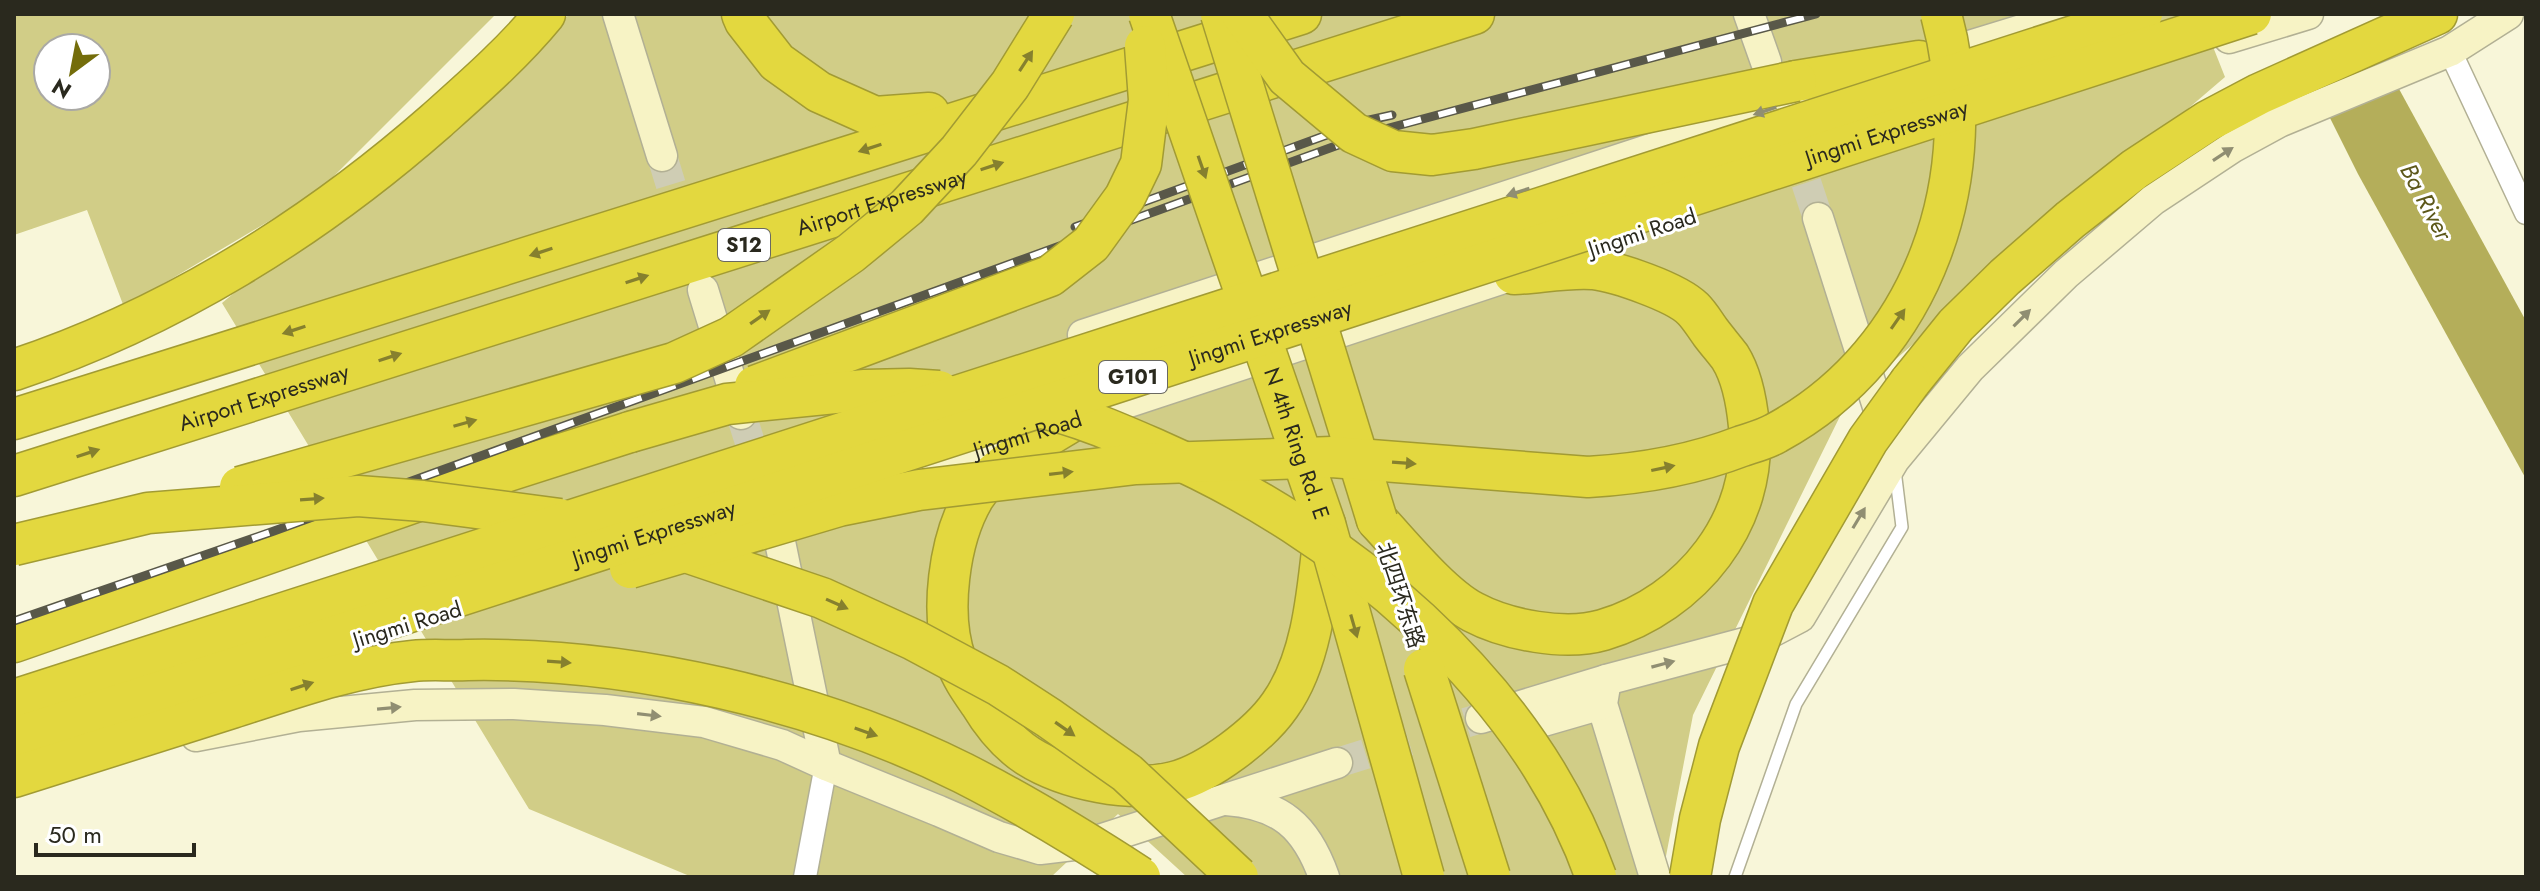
<svg xmlns="http://www.w3.org/2000/svg" width="2540" height="891" font-family="Jost,'Noto Sans SC',sans-serif">
<rect width="100%" height="100%" fill="#f8f6d9"/>
<!-- green -->
<g fill="#d1cd87" fill-rule="evenodd">
<path d="M 14,14 L 496,14 L 318,192 L 124,307 L 87,210 L 14,235 ZM 48,48 L 96,48 L 96,96 L 48,96 Z"/>
<polygon points="570,14 2200,14 2225,77 1848,400 1693,715 1662,877 1187,877 1118,814 1051,877 692,877 529,809 222,303"/>
</g>
<!-- water -->
<polygon fill="#b4ae5a" points="2278,14 2358,14 2526,321 2526,479 2358,174"/>
<!-- pier -->
<polygon fill="#f8f6d9" points="2274,14 2363,14 2400,83 2326,120"/>
<g fill="none" stroke-linecap="round" stroke-linejoin="round">
<!-- secondary-tunnel -->
<g stroke="#cfcdb4" stroke-width="30" stroke-dasharray="30 15" stroke-linecap="butt">
<polyline points="1792,140 1818,218"/>
<polyline points="662,156 700,280"/>
<polyline points="741,414 762,481"/>
<polyline points="1337,763 1481,718"/>
</g>
<!-- lane casing -->
<g stroke="#b2b094" stroke-width="14">
<polyline id="lane" points="1735,877 1796,704 1902,527 1895,470"/>
</g>
<!-- street casing -->
<g stroke="#b2b094" stroke-width="25">
<g id="street">
<polyline points="2450,51 2526,213"/>
<polyline points="805,877 826,765"/>
</g>
</g>
<!-- secondary casing -->
<g stroke="#b2b094" stroke-width="33">
<g id="secondary">
<polyline points="618,14 662,156"/>
<polyline points="1749,14 1766,62"/>
<polyline points="2229,38 2308,14"/>
<polyline points="1930,58 2074,14"/>
<polyline points="1818,218 1887,435"/>
<polyline points="703,290 741,414"/>
<polyline points="1083,335 1831,90"/>
<path id="s1" d="M 903,472 L 1074,420 L 1531,269"/>
<polyline points="778,532 826,765 939,811 999,837 1040,849 1090,843 1337,763"/>
<polyline points="1606,680 1602,704 1655,877"/>
<polyline points="1481,718 1606,680 1756,640 1800,617 1894,460 1970,368 2066,274 2153,200 2233,147 2279,122 2450,51 2508,14"/>
<polyline points="1512,730 1602,704"/>
<polyline points="196,736 299,716 415,705 514,704 605,710 704,722 782,745 826,765"/>
<path d="M 1226,800 C 1280,804 1306,826 1324,877"/>
</g>
</g>
<!-- highway casing -->
<g stroke="#a29b33" stroke-width="43">
<g id="highway">
<polyline points="742,14 745,21 777,62 819,92 875,117 929,113"/>
<polyline points="1796,81 1919,61"/>
<path d="M 14,370 C 170,318 313,229 436,121 C 474,87 513,53 545,14"/>
<polyline points="1910,382 1956,325 2005,277 2070,220 2135,169 2208,121 2259,94 2437,14"/>
<polyline points="14,419 1301,14"/>
<path d="M 1074,420 C 1045,438 992,467 974,497 C 949,539 939,614 956,661 C 961,676 971,690 980,703 C 992,723 1008,743 1028,756 C 1066,780 1131,793 1174,782 C 1209,773 1260,734 1280,705 C 1315,656 1318,582 1325,524"/>
<path id="s2" d="M 14,476 L 1474,14"/>
<path d="M 1377,520 C 1403,548 1441,595 1473,612 C 1507,630 1565,641 1603,630 C 1691,604 1759,520 1749,426 C 1747,405 1742,376 1730,357 C 1724,349 1717,341 1711,333 C 1705,325 1700,316 1693,309 C 1676,292 1617,272 1593,269 C 1569,267 1538,273 1514,274"/>
<polyline points="14,642 458,487 630,432"/>
</g>
</g>
<!-- lane -->
<use href="#lane" stroke="#fff" stroke-width="11"/>
<!-- street -->
<use href="#street" stroke="#fff" stroke-width="22"/>
<!-- secondary -->
<use href="#secondary" stroke="#f7f3c5" stroke-width="30"/>
<!-- highway -->
<use href="#highway" stroke="#e3d83f" stroke-width="40"/>
<!-- rail casing -->
<g stroke="#595849" stroke-width="9">
<g id="rail">
<polyline points="1075,227 1365,121 1392,115"/>
<polyline points="14,621 274,531 1374,132 1816,14"/>
</g>
</g>
<!-- rail -->
<use href="#rail" stroke="#fff" stroke-width="6" stroke-dasharray="18" stroke-linecap="butt"/>
<!-- highway-bridge casing -->
<g stroke="#a29b33" stroke-width="43" stroke-linecap="butt">
<g id="highway-bridge">
<path id="s3" d="M 1149,14 L 1325,524 L 1424,877"/>
<polyline points="1221,14 1377,520"/>
<polyline points="1242,14 1287,77 1354,133 1393,151 1432,155 1474,149 1796,81"/>
<polyline points="755,386 1050,276 1091,244 1125,197 1141,164 1149,100 1145,46"/>
<path d="M 1038,407 C 1080,416 1118,433 1157,450 C 1341,530 1527,683 1596,877"/>
<polyline points="630,432 727,404 865,390 909,389 939,391"/>
<polyline points="240,487 674,363 731,337 851,253 907,207 959,151 1010,85 1054,14"/>
<polyline points="14,545 148,513 358,496 423,501 560,519"/>
<polyline points="680,550 822,598 914,640 998,685 1049,718 1127,773 1238,877"/>
<path d="M 630,568 L 839,506 L 919,490 L 1136,464 L 1332,457 L 1588,477 C 1641,474 1693,465 1742,446 C 1754,442 1766,439 1776,433 C 1925,352 1985,174 1941,14"/>
<polyline points="1424,669 1490,877"/>
<polyline points="14,700 2142,14"/>
<path id="s4" d="M 14,738 L 385,620 L 2251,14"/>
<path d="M 14,777 C 87,754 160,731 232,708 C 291,689 351,667 413,661 C 431,659 450,661 467,660 C 631,657 816,700 963,773 C 1024,804 1083,840 1140,877"/>
<polyline points="1690,877 1700,819 1719,746 1773,604 1868,440 1910,382"/>
</g>
</g>
<!-- highway-bridge -->
<use href="#highway-bridge" stroke="#e3d83f" stroke-width="40"/>
</g>
<!-- one-way arrows -->
<defs><path id="oneway-solid" d="M-6-.8H1V-3.2L6.5 0L1 3.2V.8H-6Z" transform="scale(2)"/></defs>
<g fill="#86802e">
<use href="#oneway-solid" transform="translate(1026 61) rotate(-57)"/>
<use href="#oneway-solid" transform="translate(870 148) rotate(162)"/>
<use href="#oneway-solid" transform="translate(992 166) rotate(-18)"/>
<use href="#oneway-solid" transform="translate(1202 167) rotate(71)"/>
<use href="#oneway-solid" transform="translate(541 252) rotate(162)"/>
<use href="#oneway-solid" transform="translate(637 279) rotate(-18)"/>
<use href="#oneway-solid" transform="translate(760 317) rotate(-35)"/>
<use href="#oneway-solid" transform="translate(1898 319) rotate(-55)"/>
<use href="#oneway-solid" transform="translate(294 330) rotate(162)"/>
<use href="#oneway-solid" transform="translate(390 357) rotate(-18)"/>
<use href="#oneway-solid" transform="translate(465 423) rotate(-16)"/>
<use href="#oneway-solid" transform="translate(88 453) rotate(-18)"/>
<use href="#oneway-solid" transform="translate(1404 463) rotate(4)"/>
<use href="#oneway-solid" transform="translate(1663 468) rotate(-12)"/>
<use href="#oneway-solid" transform="translate(1061 473) rotate(-7)"/>
<use href="#oneway-solid" transform="translate(312 499) rotate(-4)"/>
<use href="#oneway-solid" transform="translate(837 604) rotate(24)"/>
<use href="#oneway-solid" transform="translate(1354 626) rotate(74)"/>
<use href="#oneway-solid" transform="translate(559 662) rotate(4)"/>
<use href="#oneway-solid" transform="translate(302 686) rotate(-18)"/>
<use href="#oneway-solid" transform="translate(1065 729) rotate(35)"/>
<use href="#oneway-solid" transform="translate(866 732) rotate(19)"/>
</g>
<g fill="#908e72">
<use href="#oneway-solid" transform="translate(1765 111) rotate(162)"/>
<use href="#oneway-solid" transform="translate(2223 154) rotate(-33)"/>
<use href="#oneway-solid" transform="translate(1518 192) rotate(162)"/>
<use href="#oneway-solid" transform="translate(2022 318) rotate(-45)"/>
<use href="#oneway-solid" transform="translate(1859 518) rotate(-59)"/>
<use href="#oneway-solid" transform="translate(1663 664) rotate(-15)"/>
<use href="#oneway-solid" transform="translate(389 708) rotate(-5)"/>
<use href="#oneway-solid" transform="translate(649 715) rotate(7)"/>
</g>
<g text-anchor="middle" stroke-width="6" stroke-linejoin="round" paint-order="stroke">
<!-- shield labels -->
<g fill="#fff" stroke="#6a6962" stroke-width="2">
<rect x="718" y="229" width="52" height="32" rx="6"/>
<rect x="1099" y="361" width="68" height="32" rx="6"/>
</g>
<g font-size="20" font-weight="bold" fill="#2a291e">
<text x="744" y="252">S12</text>
<text x="1133" y="384">G101</text>
</g>
<!-- street labels -->
<g font-size="22" fill="#2a291e" stroke="#fff">
<text dy="8" stroke="none"><textPath href="#s4" startOffset="1968">Jingmi Expressway</textPath></text>
<text dy="8" stroke="none"><textPath href="#s2" startOffset="910">Airport Expressway</textPath></text>
<text transform="translate(1642 232) rotate(-18)" y="8">Jingmi Road</text>
<text dy="8" stroke="none"><textPath href="#s4" startOffset="1320">Jingmi Expressway</textPath></text>
<text dy="8" stroke="none"><textPath href="#s2" startOffset="262">Airport Expressway</textPath></text>
<text dy="8" stroke="none"><textPath href="#s1" startOffset="130">Jingmi Road</textPath></text>
<text dy="8" stroke="none"><textPath href="#s3" startOffset="454">N 4th Ring Rd. E</textPath></text>
<text dy="8" stroke="none"><textPath href="#s4" startOffset="672">Jingmi Expressway</textPath></text>
<text transform="translate(1401 595) rotate(72)" y="8">北四环东路</text>
<text transform="translate(407 624) rotate(-17)" y="8">Jingmi Road</text>
</g>
<!-- water labels -->
<g font-size="24" font-style="italic" fill="#5d581a" stroke="#fff">
<text transform="translate(2426 202) rotate(62)" y="8">Ba River</text>
</g>
</g>
<!-- border -->
<rect width="2540" height="891" fill="none" stroke="#2a291e" stroke-width="32"/>
<!-- north arrow -->
<g transform="translate(72 72) rotate(212)"><circle r="38" fill="#ffffff" stroke="#aaa9a5" stroke-width="2"/>
<path d="M0-6L14 30L0 20L-14 30Z" fill="#746d0b"/>
<text y="-12" font-size="22" font-weight="bold" text-anchor="middle" fill="#2a291e">N</text>
</g>
<!-- scale -->
<path d="M36 843v12h158v-12" fill="none" stroke="#2a291e" stroke-width="4"/>
<text x="48" y="843" font-size="24" fill="#2a291e" stroke="#ffffff" stroke-width="6" paint-order="stroke">50 m</text>
</svg>
